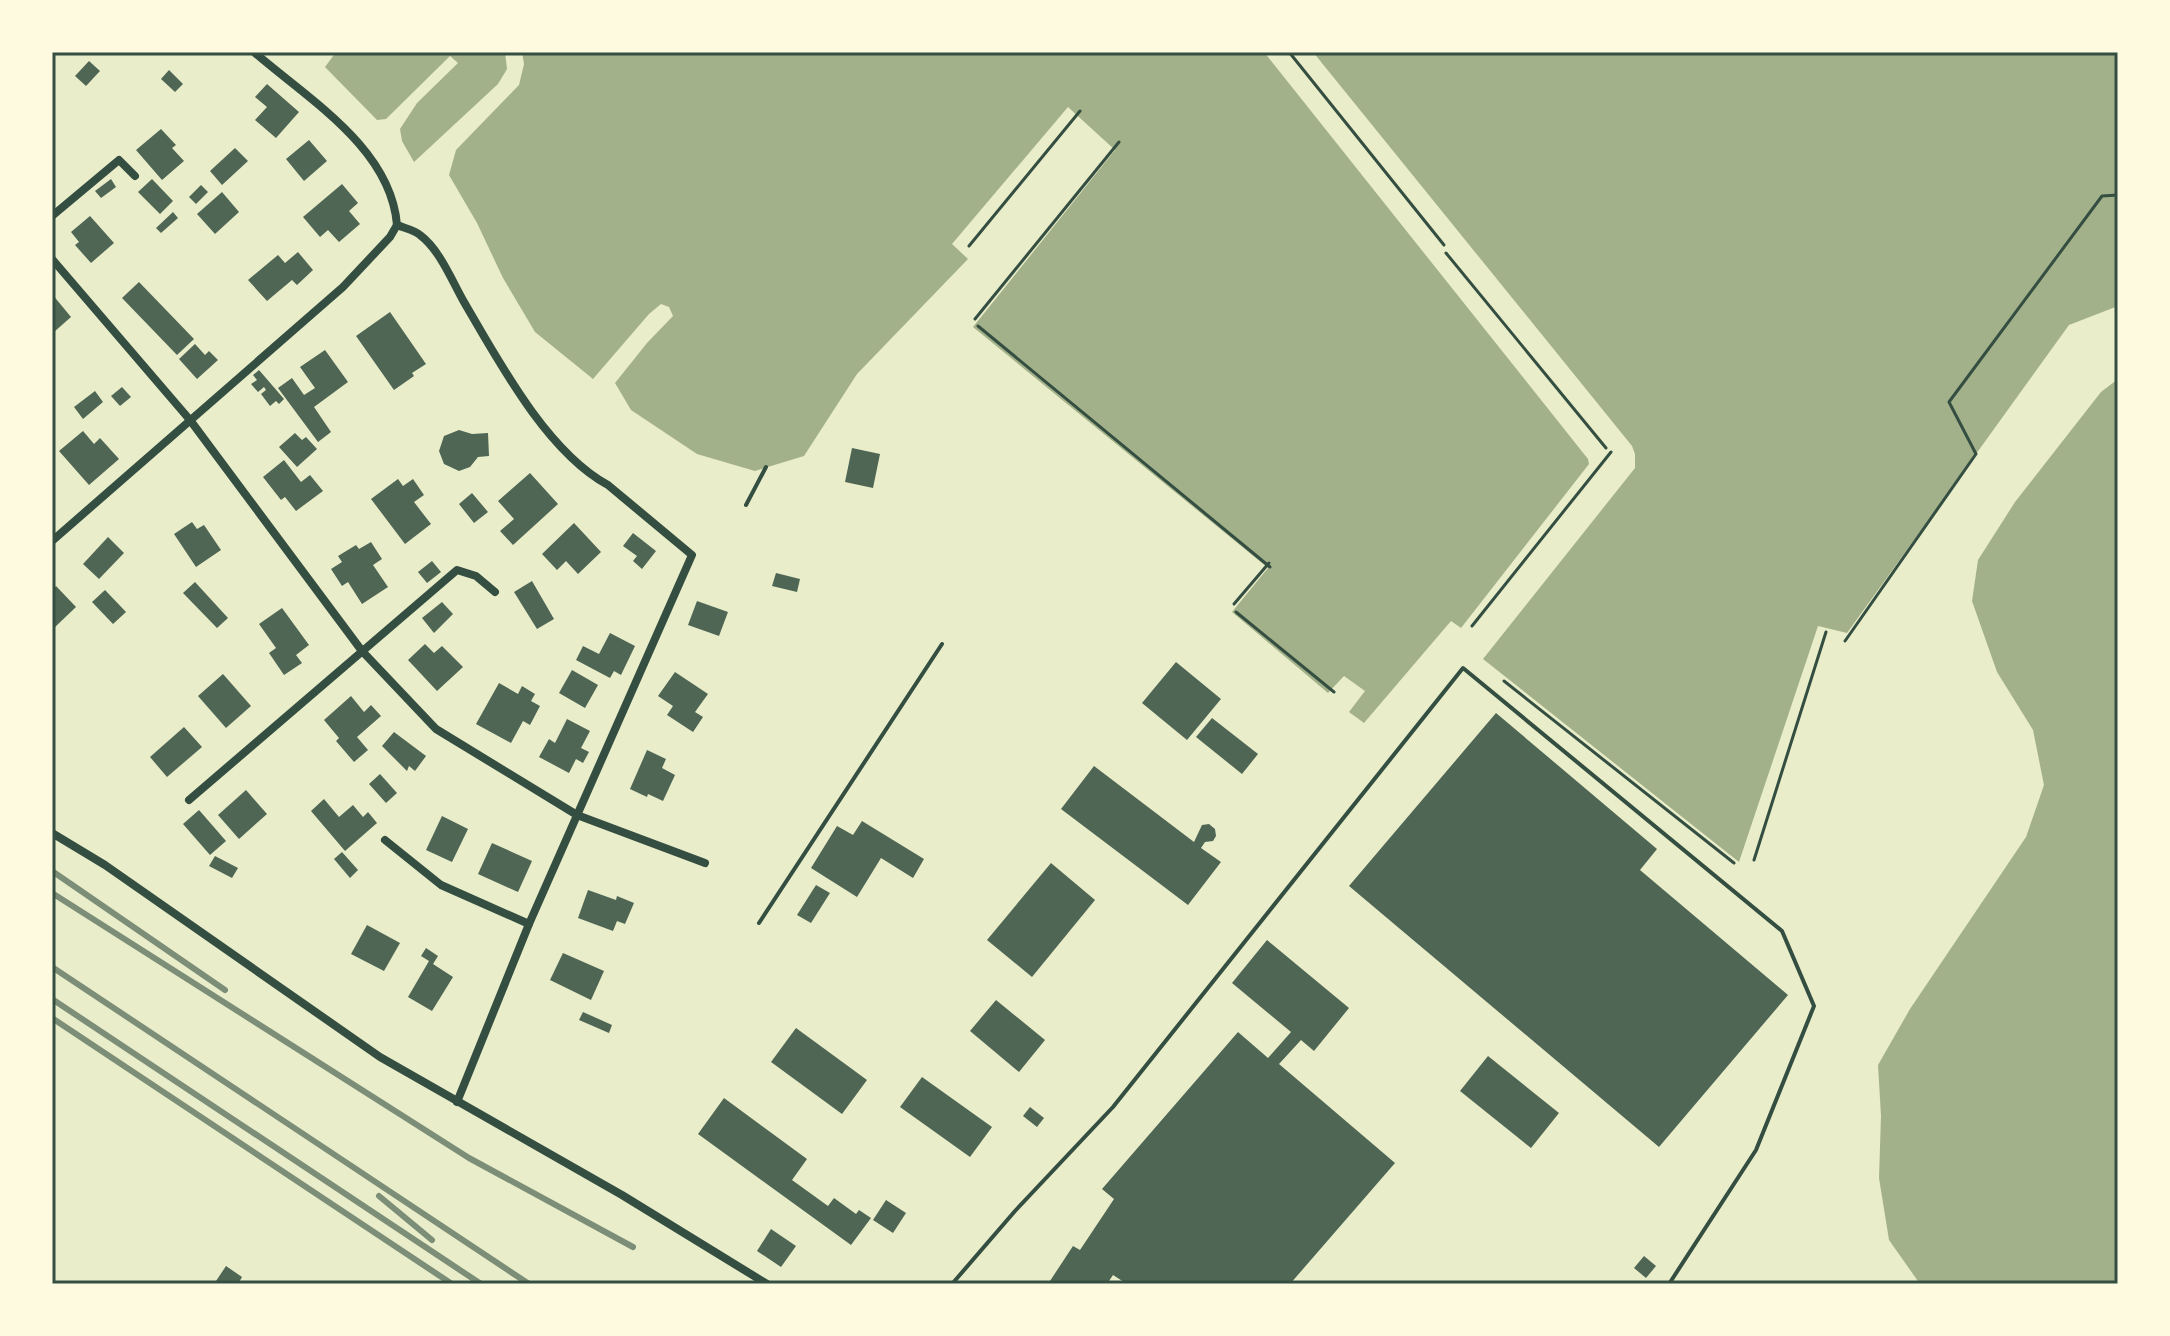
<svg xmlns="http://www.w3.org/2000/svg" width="2170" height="1336" font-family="Lora,serif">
<rect width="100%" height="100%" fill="#e9edc9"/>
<!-- water -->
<g fill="#a3b18a">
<polygon points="336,52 505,52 507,69 498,84 414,162 402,141 400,129 417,103 458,63 450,56 386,119 377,120 325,67"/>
<polygon points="522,52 1264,52 1588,459 1589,464 1461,628 1451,621 1364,723 1349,712 1365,691 1344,676 1328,693 1232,612 1268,568 973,327 1115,150 1068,107 952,244 968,259 857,374 804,456 755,471 697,454 631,410 615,383 647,343 673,316 669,307 661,304 649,314 593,379 535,332 503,278 477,223 449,175 456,150 519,85 524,64"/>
<polygon points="1313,52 2118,52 2118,306 2069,325 1847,633 1818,626 1739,862 1483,659 1635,468 1635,454 1632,446"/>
<polygon points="2118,379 2118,1284 1920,1284 1889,1240 1879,1178 1881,1116 1878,1065 1910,1009 2026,837 2044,785 2033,730 1997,672 1972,601 1978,560 2015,502 2101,392"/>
</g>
<!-- building -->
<g fill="#4f6655">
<polygon points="89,61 100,71 86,86 75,76"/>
<polygon points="169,70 183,84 175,92 161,79"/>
<polygon points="267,84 299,112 276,138 255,120 267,107 255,97"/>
<polygon points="161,129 176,145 172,148 184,161 162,180 136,150"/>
<polygon points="309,140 327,161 304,181 286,159"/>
<polygon points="235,148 248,161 222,185 210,171"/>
<polygon points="111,179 116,187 101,198 95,191"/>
<polygon points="152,179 173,201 160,214 138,192"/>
<polygon points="342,184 358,203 349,211 360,224 339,242 328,230 320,237 303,217"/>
<polygon points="201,185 208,192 196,204 189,197"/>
<polygon points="222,192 239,212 215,234 197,214"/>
<polygon points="173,212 178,218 161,233 156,228"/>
<polygon points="90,216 114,243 91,263 75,245 79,242 71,232"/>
<polygon points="298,252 313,270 297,285 292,280 267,301 248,280 278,255 285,263"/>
<polygon points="139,282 194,339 177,355 122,298"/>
<polygon points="52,294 71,317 54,332 52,330"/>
<polygon points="390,312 426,364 412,373 414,376 394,390 356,336"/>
<polygon points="195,344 205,355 209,351 218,360 197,379 179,359"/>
<polygon points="325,350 348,382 314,407 331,432 318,442 278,388 292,378 304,395 315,388 300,367"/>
<polygon points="259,370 284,399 279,404 276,401 270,406 261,394 266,390 264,387 258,392 251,384 257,380 253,375"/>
<polygon points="122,387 131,397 120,406 111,396"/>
<polygon points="95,391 103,402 83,419 74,407"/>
<polygon points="459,430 472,434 488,433 489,456 478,457 470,467 459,471 444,464 439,451 444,436"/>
<polygon points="83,431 94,444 100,438 119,459 89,485 59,451"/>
<polygon points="295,433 302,440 306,437 317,449 297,467 279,447"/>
<polygon points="852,448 880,454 873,488 845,482"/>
<polygon points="284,460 301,482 310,475 323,491 296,511 285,497 281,500 263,477"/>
<polygon points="530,473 558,504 513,545 500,531 514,519 498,501"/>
<polygon points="398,479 403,486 413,479 424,495 414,502 431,524 405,544 371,499"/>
<polygon points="472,493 488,512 474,523 459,504"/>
<polygon points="192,522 197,529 204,525 221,550 196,567 174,534"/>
<polygon points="574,523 601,552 578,574 566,561 557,570 542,554"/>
<polygon points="633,533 656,551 642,569 633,561 637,556 623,546"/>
<polygon points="108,537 124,553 99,579 83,564"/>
<polygon points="371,542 382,559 373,565 388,587 362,604 348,582 342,586 331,569 342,562 338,556 356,545 359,549"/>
<polygon points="432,561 441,572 427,583 418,572"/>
<polygon points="776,573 800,579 797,592 772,586"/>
<polygon points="532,581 554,619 537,629 514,592"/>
<polygon points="195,582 228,618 217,628 183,593"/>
<polygon points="56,586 76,607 54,628 52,626 52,590"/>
<polygon points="105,590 126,612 113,624 92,602"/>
<polygon points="697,601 728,612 719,636 688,625"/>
<polygon points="442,602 453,614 434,633 422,618"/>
<polygon points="282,608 309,645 296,655 302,663 284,675 269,653 276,648 259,624"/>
<polygon points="610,633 635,646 621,675 614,671 610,678 576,660 583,646 599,654"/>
<polygon points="425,644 434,653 442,646 463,667 437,691 408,660"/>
<polygon points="1176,662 1221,699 1187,740 1142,703"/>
<polygon points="572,670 598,685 585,708 559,693"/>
<polygon points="675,672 708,694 695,712 703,717 693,732 667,715 673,706 658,696"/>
<polygon points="223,674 251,706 226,728 198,696"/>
<polygon points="499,683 518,694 522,686 535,694 531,701 540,706 530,725 523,721 511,743 476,724"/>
<polygon points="351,696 364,712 371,705 381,716 357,737 368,750 354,762 336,741 339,738 324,720"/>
<polygon points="1496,713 1657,849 1640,870 1788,995 1659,1147 1349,886"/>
<polygon points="1212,718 1258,754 1242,774 1196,737"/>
<polygon points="567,719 590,731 581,748 589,752 583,763 576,759 569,773 539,757 549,739 555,743"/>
<polygon points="184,727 202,747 167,777 150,757"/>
<polygon points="394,732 426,756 415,771 409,766 407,771 382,746"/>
<polygon points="647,750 666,759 662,768 675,775 663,801 648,794 647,797 630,789"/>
<polygon points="1094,766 1194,842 1202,825 1209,824 1215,829 1216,836 1213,841 1205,842 1201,848 1221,862 1188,905 1061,809"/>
<polygon points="380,774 397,793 386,803 369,784"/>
<polygon points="246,790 267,814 239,839 218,815"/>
<polygon points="324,799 339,817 353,805 363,817 368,812 377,823 345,851 311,811"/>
<polygon points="199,810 226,841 210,855 183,824"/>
<polygon points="442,816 468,829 452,862 426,850"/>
<polygon points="862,821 924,859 913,878 881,858 857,897 811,868 837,826 853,835"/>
<polygon points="492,843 532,861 518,892 478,874"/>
<polygon points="342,852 358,870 350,878 334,859"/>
<polygon points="215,856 238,868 232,878 209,866"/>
<polygon points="1051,863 1095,900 1032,977 987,940"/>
<polygon points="816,885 830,893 811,923 797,915"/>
<polygon points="588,890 616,900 617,896 634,903 625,924 617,921 613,931 578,918"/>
<polygon points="367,925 400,943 384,971 351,954"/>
<polygon points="1267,940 1349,1008 1314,1051 1301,1040 1279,1064 1395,1163 1290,1284 1127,1284 1113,1275 1107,1284 1048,1284 1073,1246 1080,1250 1114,1199 1102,1189 1238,1032 1268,1058 1291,1032 1232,983"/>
<polygon points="426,948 438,956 433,964 453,977 432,1011 408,997 429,961 421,956"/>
<polygon points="563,953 604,971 591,1000 550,980"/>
<polygon points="996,1000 1045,1040 1019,1072 970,1031"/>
<polygon points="583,1012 612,1025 609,1033 579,1020"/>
<polygon points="796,1028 867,1080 842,1114 771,1062"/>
<polygon points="1488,1056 1559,1113 1531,1148 1460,1091"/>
<polygon points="922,1077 992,1127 970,1157 900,1107"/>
<polygon points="724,1098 807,1159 792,1180 828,1206 834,1198 856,1214 859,1210 871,1218 851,1245 698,1134"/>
<polygon points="1030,1107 1044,1118 1037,1127 1023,1116"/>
<polygon points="886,1200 906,1213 893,1233 873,1220"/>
<polygon points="771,1229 796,1246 781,1267 757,1251"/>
<polygon points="1644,1256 1656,1266 1646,1278 1634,1268"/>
<polygon points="226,1266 242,1277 238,1284 214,1284"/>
</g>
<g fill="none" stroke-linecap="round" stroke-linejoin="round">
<!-- path -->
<g stroke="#344e41" stroke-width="3">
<polyline points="1289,52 1444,245"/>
<polyline points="969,246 1080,111"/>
<polyline points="1446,253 1606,448"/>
<polyline points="975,319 1119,142"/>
<polyline points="978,326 1270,567"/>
<polyline points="1234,604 1269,563"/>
<polyline points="1236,612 1334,692"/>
<polyline points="1472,626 1611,452"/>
<polyline points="1845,641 1976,454 1949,402 2102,196 2118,195"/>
<polyline points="1504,681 1734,863"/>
<polyline points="1754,860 1826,632"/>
</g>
<!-- service -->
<g stroke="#344e41" stroke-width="4">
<polyline points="746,505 766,467"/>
<polyline points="759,923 942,644"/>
<polyline points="952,1284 1015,1211 1113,1107 1463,668 1782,931 1814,1006 1756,1150 1669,1284"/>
</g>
<!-- minor -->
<g stroke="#344e41" stroke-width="8">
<path d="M 254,52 C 308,99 391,148 397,225 C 404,228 415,230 420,235 C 440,250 452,281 464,302 C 499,362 547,452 608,485 L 692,555 L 529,924 L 457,1102"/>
<polyline points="52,216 119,160 135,176"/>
<polyline points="52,259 190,420 362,651 436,729 577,815 705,863"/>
<polyline points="52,541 343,287 390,237 397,225"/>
<polyline points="189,800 457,570 476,576 495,592"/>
<polyline points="52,833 105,865 380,1057 622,1195 767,1284"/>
<polyline points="385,840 441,885 529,924"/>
</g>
<!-- rail -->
<g stroke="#7c8e77" stroke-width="6">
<polyline points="52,871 225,990"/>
<polyline points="52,893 469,1158 633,1247"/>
<polyline points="52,967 529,1284"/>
<polyline points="52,999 481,1284"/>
<polyline points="52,1018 452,1284"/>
<polyline points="379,1196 432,1240"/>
</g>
</g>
<!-- border -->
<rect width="2170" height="1336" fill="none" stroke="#fefae0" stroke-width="108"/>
<rect x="54" y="54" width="2062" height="1228" fill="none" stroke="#344e41" stroke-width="3"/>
</svg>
